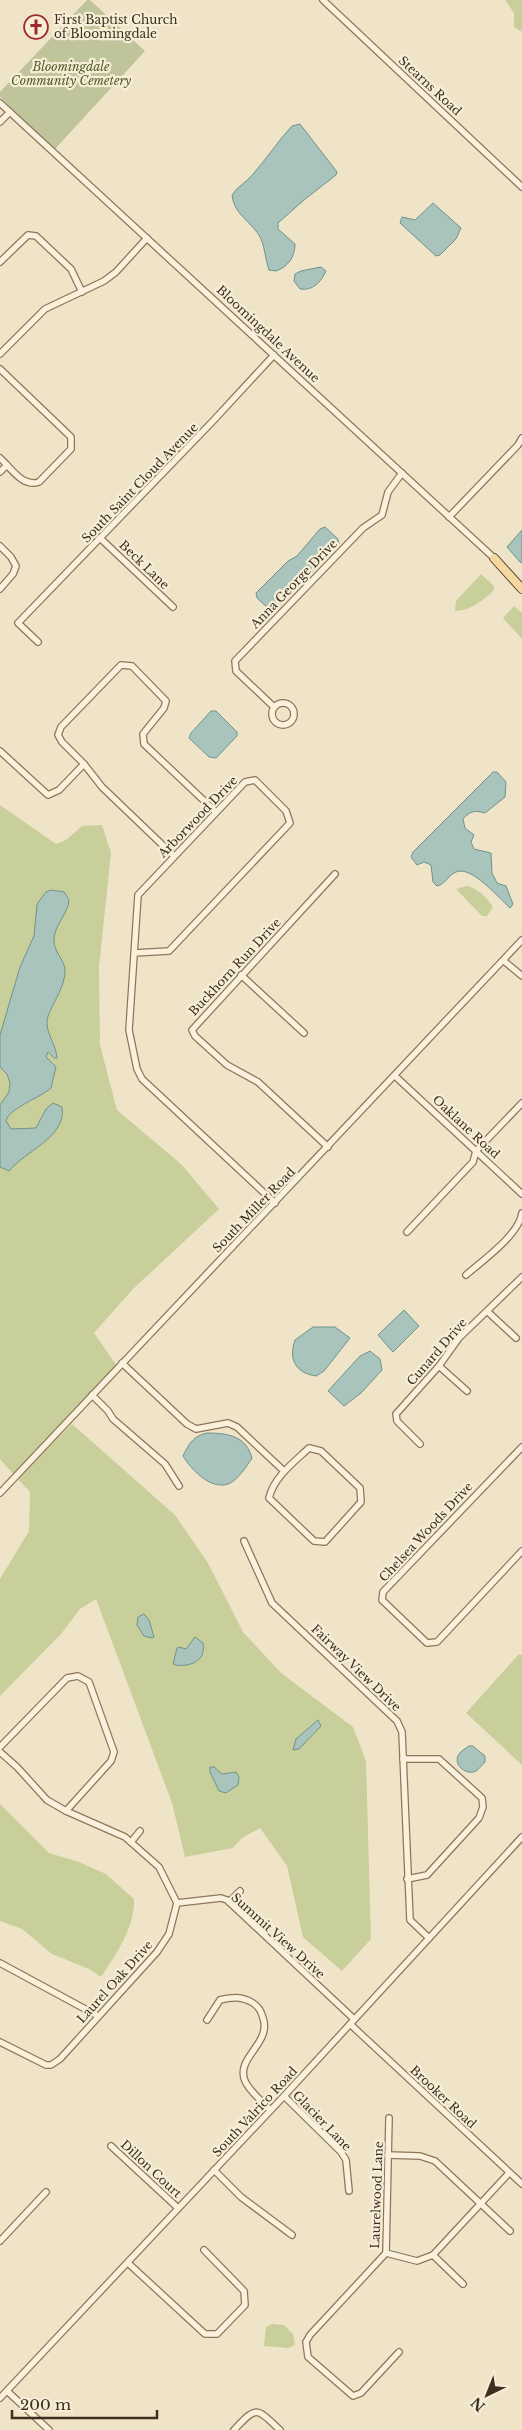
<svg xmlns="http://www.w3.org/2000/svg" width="522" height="2430" font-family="'Libre Baskerville',serif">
<rect width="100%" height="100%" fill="#f0e4c8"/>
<!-- green -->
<g fill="#c9cf9b">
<polygon points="505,0 522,0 522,32 514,27 514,13"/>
<path d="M 481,574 L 494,586 L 494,590 C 484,600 470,611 455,611 L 456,601 Z"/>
<polygon points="514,606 522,613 522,639 503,618"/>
<polygon points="0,805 56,844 66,840 82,826 102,825 111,853 99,967 100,1045 117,1110 181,1164 219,1209 133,1289 94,1333 117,1366 14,1475 0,1459"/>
<path d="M 466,886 C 477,887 487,898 493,907 L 487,916 L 482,916 L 456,889 Z"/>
<polygon points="72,1424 175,1515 208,1563 243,1632 281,1673 353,1727 366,1761 371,1939 342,1971 303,1937 287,1866 260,1828 242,1838 233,1848 185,1857 172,1803 96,1599 80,1609 61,1634 0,1696 0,1579 29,1531 30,1492 17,1478"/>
<polygon points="519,1654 522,1655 522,1765 466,1713"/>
<path d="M 0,1804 L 49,1853 L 79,1862 L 106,1874 L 134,1899 C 135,1928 116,1954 101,1977 L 89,1969 L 52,1954 L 22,1929 L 0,1921 Z"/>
<polygon points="272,2324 284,2325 293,2334 295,2345 288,2348 264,2346 266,2327"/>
</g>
<!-- cemetery -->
<polygon fill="#bfc49a" points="87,0 90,0 145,51 55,149 0,97 0,92"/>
<!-- water -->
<g fill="#a9c4bc" stroke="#6f938a">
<path d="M 300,124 L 337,172 L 336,175 L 304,200 L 278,223 L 278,229 L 295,244 C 295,257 288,267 276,271 L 269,270 C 265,259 265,245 259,235 C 249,220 234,214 232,195 C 238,186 247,182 254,173 C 267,158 278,141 292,126 Z"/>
<polygon points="433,203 461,228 456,239 440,255 436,256 400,223 402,217 415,220"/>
<path d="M 321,267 L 326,271 C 321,282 313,291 300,289 L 294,281 L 295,274 L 301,271 Z"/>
<polygon points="325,527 338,539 339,544 275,609 270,610 257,598 256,593 288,561 297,556 320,529"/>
<polygon points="522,530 522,562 521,563 507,547"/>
<polygon points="211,711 216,711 237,732 237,736 216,758 209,757 189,738 191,733"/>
<path d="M 493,772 L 497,772 L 506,782 L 505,797 L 485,813 C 475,810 470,811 463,819 L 465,828 L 474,835 L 471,842 L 474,849 L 491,853 L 492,873 L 497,883 L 506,886 L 513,904 L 510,908 C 499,898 471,865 456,872 C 448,875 446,884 437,886 L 433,882 L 431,865 L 424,862 L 417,865 L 411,857 L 413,852 Z"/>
<path d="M 51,890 L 64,892 L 69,900 C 68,914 55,924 54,939 C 53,952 65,959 65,971 C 65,990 47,1010 47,1022 C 47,1036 56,1044 57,1058 L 54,1058 L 48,1052 L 46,1057 L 56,1067 L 51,1088 C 40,1098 9,1108 6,1121 L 11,1129 L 36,1128 L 46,1109 L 53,1103 L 62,1107 C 67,1137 25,1151 9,1171 L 0,1167 L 0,1105 L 9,1092 L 10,1083 L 7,1074 L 0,1067 L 0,1035 L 20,967 L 34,936 L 37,904 L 46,892 Z"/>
<polygon points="404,1310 419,1326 393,1352 378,1335"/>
<path d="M 313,1327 L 335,1327 L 350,1338 L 324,1371 L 316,1376 C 296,1373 288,1360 295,1340 Z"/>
<polygon points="370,1351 380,1359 382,1370 361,1393 344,1406 328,1391 360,1356"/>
<path d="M 207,1433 C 228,1433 246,1436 252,1458 C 247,1466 237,1481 228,1484 C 210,1490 191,1469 183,1456 C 189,1443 194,1436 207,1433 Z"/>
<polygon points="144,1614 149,1620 154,1637 152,1638 144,1636 137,1625 138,1617"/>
<path d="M 195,1637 L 203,1643 C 203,1646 204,1649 203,1651 C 202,1664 182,1668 173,1664 L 177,1648 L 179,1647 L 186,1649 Z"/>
<polygon points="318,1720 321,1726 299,1749 293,1750 296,1739"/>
<path d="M 469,1746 L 473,1746 L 485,1756 L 485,1762 C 482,1765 479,1769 476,1771 C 466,1776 452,1764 459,1754 C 461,1751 466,1748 469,1746 Z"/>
<polygon points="210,1767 214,1767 222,1774 236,1772 239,1777 238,1785 226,1793 219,1791 210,1772"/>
</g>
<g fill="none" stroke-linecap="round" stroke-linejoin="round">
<!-- minor casing -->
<g stroke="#8d765c" stroke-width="8">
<g id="minor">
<polyline points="323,0 522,187"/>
<polyline points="0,103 494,558"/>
<polyline points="0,122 10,112"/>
<polyline points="0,262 28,235 36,236 71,269 82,292"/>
<polyline points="0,354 45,309 104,281 116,272 147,238"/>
<path d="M 0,369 L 71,437 L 71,449 L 39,482 C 23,488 11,468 0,458"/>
<polyline points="0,472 7,465"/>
<polyline points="449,517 518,445 522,438"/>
<polyline points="100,538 173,607"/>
<polyline points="0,546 11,557 16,566 13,574 0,589"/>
<polyline points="38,642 18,623 213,421 274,355"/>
<circle cx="283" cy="714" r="11"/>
<polyline points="274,707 236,671 235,661 363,528 382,515 388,492 402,473"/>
<polyline points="0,751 48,795 59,790 84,764"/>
<polyline points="174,856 102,787 84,764 62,742 58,735 61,727 121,665 132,666 166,701 164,708 143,734 144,744 216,812"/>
<polyline points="134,953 169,951 290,823 286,811 255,780 245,782 138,895 129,1030 137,1069 142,1079 275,1203"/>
<polyline points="504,961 522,976"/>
<polyline points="241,975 304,1033"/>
<polyline points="395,1076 522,1194"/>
<polyline points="328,1147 258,1082 227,1065 195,1036 192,1030 335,874"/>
<polyline points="407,1232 473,1162 476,1151 522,1103"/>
<path d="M 466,1275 C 483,1260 519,1235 522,1213"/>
<polyline points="488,1312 516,1338"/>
<polyline points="122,1363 187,1424 196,1429 228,1423 237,1427 284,1471"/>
<polyline points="439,1366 467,1391"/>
<polyline points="92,1395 108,1411 113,1419 165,1464 179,1486"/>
<polyline points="420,1444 397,1421 396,1414 439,1366 459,1338 522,1277"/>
<polyline points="522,1447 383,1592 382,1600 427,1643 437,1642 522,1551"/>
<path d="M 309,1448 L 321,1451 L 360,1488 L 361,1502 L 325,1542 L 314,1541 L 269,1498 C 274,1477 293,1463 309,1448 Z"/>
<polyline points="0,1493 522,940"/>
<polyline points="244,1541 272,1603 397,1721 402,1732 410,1920 429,1938"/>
<polyline points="0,1747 67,1678 78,1676 89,1682 114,1752 111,1761 66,1811"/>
<polyline points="0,1752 17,1767 47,1800 66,1811 125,1837 159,1867 177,1903 169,1934 157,1952 60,2059 51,2065 46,2065 0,2042"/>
<polyline points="403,1759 439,1759 482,1798 483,1807 479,1818 427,1875 407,1879"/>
<polyline points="131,1842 140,1831"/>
<polyline points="229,1902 240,1891"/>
<polyline points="177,1903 221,1898 227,1900 354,2019"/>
<polyline points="0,1963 98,2016"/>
<path d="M 207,2020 L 220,2000 C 232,1997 242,1996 253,2003 C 259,2007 261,2011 263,2018 C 272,2043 235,2058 245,2081 C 249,2091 263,2102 270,2110"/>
<polyline points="350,2024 522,2184"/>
<polyline points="284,2096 341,2152 346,2160 349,2191"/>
<polyline points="389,2118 386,2253 310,2335 306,2342 308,2357 353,2396 361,2393 399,2352"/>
<polyline points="111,2146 178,2208"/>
<polyline points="388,2155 420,2156 435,2161 510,2231"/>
<polyline points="214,2170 241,2197 292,2235"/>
<polyline points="0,2241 46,2192"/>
<polyline points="386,2253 417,2261 433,2255 509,2173"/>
<polyline points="433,2255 463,2284"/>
<polyline points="128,2263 205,2334 217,2334 245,2305 244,2291 204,2250"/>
<polyline points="7,2391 49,2430"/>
<polyline points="0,2398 284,2096 522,1837"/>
<path d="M 234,2430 C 257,2405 256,2408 280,2430"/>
</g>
</g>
<!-- major casing -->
<g stroke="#5b4430" stroke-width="10">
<polyline id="major" points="494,558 522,589"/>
</g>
<!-- minor -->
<use href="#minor" stroke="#faf1dc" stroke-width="5.5"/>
<!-- major -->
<use href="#major" stroke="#f3d9a0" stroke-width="8"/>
</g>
<!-- icons -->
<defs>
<g id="church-ring" transform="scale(1.25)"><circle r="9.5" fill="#f7eed8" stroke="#9e2a2b" stroke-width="1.5"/><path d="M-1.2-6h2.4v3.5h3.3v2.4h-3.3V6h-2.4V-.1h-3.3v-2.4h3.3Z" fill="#9e2a2b"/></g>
</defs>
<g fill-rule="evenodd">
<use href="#church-ring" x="36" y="27"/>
</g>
<g text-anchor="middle" stroke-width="4.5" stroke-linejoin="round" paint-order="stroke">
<!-- poi labels -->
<g font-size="12" fill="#3d2e20" stroke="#f7eed8" text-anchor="start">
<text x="54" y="24">First Baptist Church<tspan x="54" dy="14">of Bloomingdale</tspan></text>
</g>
<!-- park labels -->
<g font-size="12" font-style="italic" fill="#4d5a26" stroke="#f7eed8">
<text x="71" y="71">Bloomingdale<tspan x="71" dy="14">Community Cemetery</tspan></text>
</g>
<!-- street labels -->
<g font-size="12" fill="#3d2e20" stroke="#f7eed8">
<text transform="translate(430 86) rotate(43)" y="4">Stearns Road</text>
<text transform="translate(268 334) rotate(43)" y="4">Bloomingdale Avenue</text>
<text transform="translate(140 483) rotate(-46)" y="4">South Saint Cloud Avenue</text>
<text transform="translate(144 565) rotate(44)" y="4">Beck Lane</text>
<text transform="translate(294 584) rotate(-46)" y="4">Anna George Drive</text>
<text transform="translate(198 817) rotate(-46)" y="4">Arborwood Drive</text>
<text transform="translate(235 967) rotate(-47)" y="4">Buckhorn Run Drive</text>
<text transform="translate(466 1127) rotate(43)" y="4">Oaklane Road</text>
<text transform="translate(254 1210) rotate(-46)" y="4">South Miller Road</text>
<text transform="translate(437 1352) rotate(-49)" y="4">Cunard Drive</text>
<text transform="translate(426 1532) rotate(-47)" y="4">Chelsea Woods Drive</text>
<text transform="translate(356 1668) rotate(44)" y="4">Fairway View Drive</text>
<text transform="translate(278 1936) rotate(42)" y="4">Summit View Drive</text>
<text transform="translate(115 1982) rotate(-48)" y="4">Laurel Oak Drive</text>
<text transform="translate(443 2097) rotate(43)" y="4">Brooker Road</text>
<text transform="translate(255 2112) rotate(-47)" y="4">South Valrico Road</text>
<text transform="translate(322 2121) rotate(46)" y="4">Glacier Lane</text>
<text transform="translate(151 2169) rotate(43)" y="4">Dillon Court</text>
<text transform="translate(377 2195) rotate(-88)" y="4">Laurelwood Lane</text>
</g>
</g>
<!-- north arrow -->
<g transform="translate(487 2395) rotate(223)" stroke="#f7eed8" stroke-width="4" paint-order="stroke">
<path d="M0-4L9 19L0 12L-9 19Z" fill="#3d2e20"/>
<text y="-8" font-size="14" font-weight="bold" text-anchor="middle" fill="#3d2e20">N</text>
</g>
<!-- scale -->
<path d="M12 2410v8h145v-8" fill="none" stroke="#3d2e20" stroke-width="2.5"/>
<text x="20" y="2410" font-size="15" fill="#3d2e20" stroke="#f7eed8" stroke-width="4" paint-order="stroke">200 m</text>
</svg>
